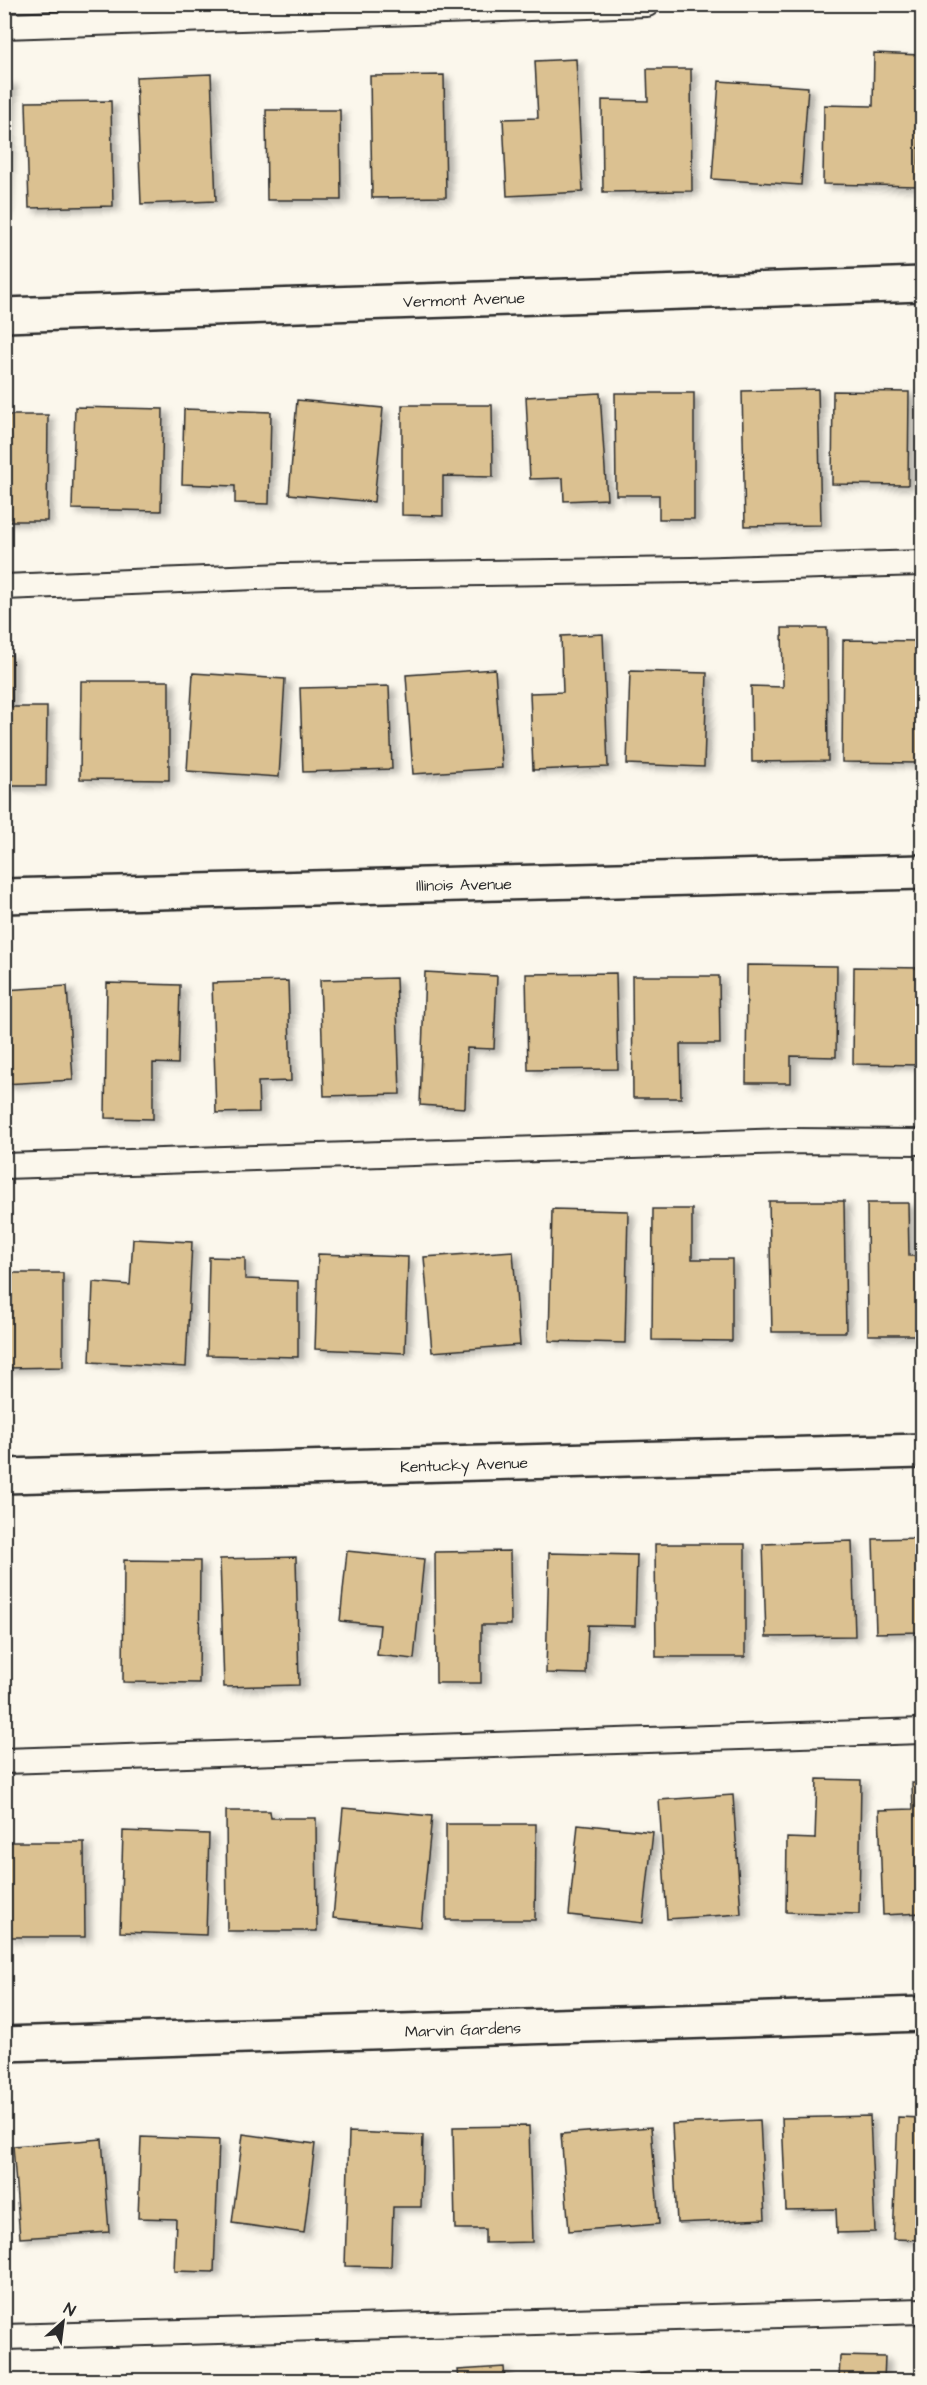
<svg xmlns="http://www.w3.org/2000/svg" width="927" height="2385" font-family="'Architects Daughter',sans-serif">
<defs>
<filter id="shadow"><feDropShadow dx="6" dy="4" stdDeviation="3" flood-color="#0004"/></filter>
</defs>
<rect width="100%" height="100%" fill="#fbf7ec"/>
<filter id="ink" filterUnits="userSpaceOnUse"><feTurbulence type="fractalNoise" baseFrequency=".0167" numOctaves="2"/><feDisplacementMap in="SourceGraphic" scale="12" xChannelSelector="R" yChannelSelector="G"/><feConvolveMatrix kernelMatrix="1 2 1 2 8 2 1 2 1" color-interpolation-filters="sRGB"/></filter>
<g filter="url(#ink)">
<!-- building -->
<g fill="#dbc191" stroke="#2b2b2b" stroke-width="1.5" filter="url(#shadow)">
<polygon points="874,53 920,55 918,186 823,184 824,105 873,106"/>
<polygon points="576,59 583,192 507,196 503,119 538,118 535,61"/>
<polygon points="647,69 691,69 692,191 603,192 602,100 648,101"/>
<polygon points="211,74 216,201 141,204 136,77"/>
<polygon points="444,75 446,197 372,198 370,76"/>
<polygon points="719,81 808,87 801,185 712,179"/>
<polygon points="4,82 11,82 5,213 4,213"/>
<polygon points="111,101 113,206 29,208 26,102"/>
<polygon points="266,110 340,110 341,200 267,200"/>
<polygon points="818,389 821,525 745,526 742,391"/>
<polygon points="833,391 909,392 908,485 832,484"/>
<polygon points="600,393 607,499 564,501 563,478 530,479 526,397"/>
<polygon points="615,393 694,393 694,519 659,519 659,495 616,495"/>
<polygon points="297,400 383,408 374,502 289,494"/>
<polygon points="402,405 492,405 493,477 443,476 443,516 402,515"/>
<polygon points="75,407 163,409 161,511 72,509"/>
<polygon points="184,409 271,412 269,504 235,503 235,486 182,484"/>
<polygon points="4,415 48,415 47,521 4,521"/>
<polygon points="782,628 827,628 828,761 752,762 751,686 783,687"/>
<polygon points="603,634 608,767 533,770 530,693 563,692 561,636"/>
<polygon points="843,640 919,641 918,763 842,762"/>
<polygon points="4,655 12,655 12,707 47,707 46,786 4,786"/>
<polygon points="495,669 502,768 413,774 406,675"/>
<polygon points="630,671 707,673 704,767 627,764"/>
<polygon points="193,673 285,679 279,777 187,771"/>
<polygon points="81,681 169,681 169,780 80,779"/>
<polygon points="389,686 392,769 303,772 300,688"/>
<polygon points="747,965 837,966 836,1057 791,1056 791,1083 746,1083"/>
<polygon points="854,967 922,968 922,1065 853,1064"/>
<polygon points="425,972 497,976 494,1049 467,1048 465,1108 420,1105"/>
<polygon points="616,973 618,1069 528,1070 526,974"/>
<polygon points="632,976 719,976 720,1044 680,1044 681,1098 633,1098"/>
<polygon points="396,978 400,1094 324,1096 320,980"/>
<polygon points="288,981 291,1081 258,1082 259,1112 216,1113 212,983"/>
<polygon points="107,983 180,985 178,1064 153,1063 153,1119 105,1118"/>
<polygon points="67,986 73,1080 4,1084 4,990"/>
<polygon points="769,1201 844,1201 846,1332 772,1332"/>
<polygon points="867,1203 908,1203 909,1256 922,1256 922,1335 868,1335"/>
<polygon points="552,1209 628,1211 625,1343 549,1341"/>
<polygon points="653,1209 692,1209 692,1259 732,1259 732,1341 652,1340"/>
<polygon points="133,1239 192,1242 186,1367 90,1362 93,1282 130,1285"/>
<polygon points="513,1251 520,1345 432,1352 424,1257"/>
<polygon points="318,1254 408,1257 405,1353 315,1349"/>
<polygon points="209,1257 245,1258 245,1279 298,1281 298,1357 207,1355"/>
<polygon points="4,1273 63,1273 63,1367 4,1368"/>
<polygon points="922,1538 922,1632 876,1633 873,1539"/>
<polygon points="852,1541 855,1636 766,1637 763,1544"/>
<polygon points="655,1544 745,1544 745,1657 656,1657"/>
<polygon points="347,1551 424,1559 414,1659 377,1655 380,1625 340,1621"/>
<polygon points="510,1551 511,1625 481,1625 481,1683 436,1683 435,1552"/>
<polygon points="549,1553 637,1555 635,1626 588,1625 586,1674 546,1673"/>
<polygon points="296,1557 299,1685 224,1687 220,1559"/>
<polygon points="124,1560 200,1561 199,1683 123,1682"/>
<polygon points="817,1779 861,1780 859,1914 786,1912 787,1838 815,1839"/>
<polygon points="912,1783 922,1783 922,1913 883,1915 879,1810 913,1809"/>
<polygon points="733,1795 741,1914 667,1919 659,1800"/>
<polygon points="343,1808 432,1816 421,1927 333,1918"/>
<polygon points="226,1811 270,1811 271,1818 316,1818 317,1931 227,1931"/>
<polygon points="446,1824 536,1824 535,1920 446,1920"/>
<polygon points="578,1824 653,1832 643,1923 569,1915"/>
<polygon points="123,1831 209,1834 206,1935 120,1932"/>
<polygon points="7,1842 84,1842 85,1937 8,1937"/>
<polygon points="870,2116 875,2232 837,2233 836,2209 786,2210 782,2118"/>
<polygon points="898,2117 922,2118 922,2240 893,2239"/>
<polygon points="760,2120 765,2219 677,2223 672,2124"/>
<polygon points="529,2126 532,2242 485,2243 485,2229 455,2229 453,2127"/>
<polygon points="651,2127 659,2224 569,2231 561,2134"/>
<polygon points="349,2132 423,2135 421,2207 393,2207 391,2267 345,2266"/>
<polygon points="243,2134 315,2144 304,2233 232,2223"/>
<polygon points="141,2137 219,2140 214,2272 174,2271 176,2219 138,2218"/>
<polygon points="102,2139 109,2232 20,2238 13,2146"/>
<polygon points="840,2356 885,2357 884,2380 839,2380"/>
<polygon points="504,2367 505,2380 459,2380 458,2370"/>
<polygon points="649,2372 651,2380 610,2380"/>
</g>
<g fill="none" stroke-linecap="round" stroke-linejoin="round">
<!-- lane casing -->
<g stroke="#2b2b2b" stroke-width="28">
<g id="lane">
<polyline points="4,26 647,4"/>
<polyline points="4,587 283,576 691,570 922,563"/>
<polyline points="4,1166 789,1141 922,1142"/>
<polyline points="4,1761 922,1731"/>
<polyline points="4,2337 922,2311"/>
</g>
</g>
<!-- street casing -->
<g stroke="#2b2b2b" stroke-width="38">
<g id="street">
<polyline points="4,315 922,284"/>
<polyline points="4,896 922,872"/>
<polyline points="4,1476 922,1451"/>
<polyline points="4,2044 922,2014"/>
</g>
</g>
<!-- lane -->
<use href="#lane" stroke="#fbf7ec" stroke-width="24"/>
<!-- street -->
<use href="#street" stroke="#fbf7ec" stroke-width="33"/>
</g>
</g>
<g text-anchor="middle" stroke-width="4.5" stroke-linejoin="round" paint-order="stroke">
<!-- street labels -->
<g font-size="16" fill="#2b2b2b" stroke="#fbf7ec">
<text transform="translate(464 299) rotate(-2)" y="6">Vermont Avenue</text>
<text transform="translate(464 884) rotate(-1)" y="6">Illinois Avenue</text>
<text transform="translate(464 1464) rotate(-2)" y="6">Kentucky Avenue</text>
<text transform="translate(463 2029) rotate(-2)" y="6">Marvin Gardens</text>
</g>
</g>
<!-- margin -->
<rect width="927" height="2385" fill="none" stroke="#fbf7ec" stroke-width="24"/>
<rect x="12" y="12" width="903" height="2361" fill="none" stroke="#2b2b2b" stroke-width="2" filter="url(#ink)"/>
<!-- north arrow -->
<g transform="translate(63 2322) rotate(28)" stroke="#fbf7ec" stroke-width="4.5" paint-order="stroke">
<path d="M0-4.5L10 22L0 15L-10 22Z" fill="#2b2b2b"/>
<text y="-9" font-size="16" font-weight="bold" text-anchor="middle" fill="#2b2b2b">N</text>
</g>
</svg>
